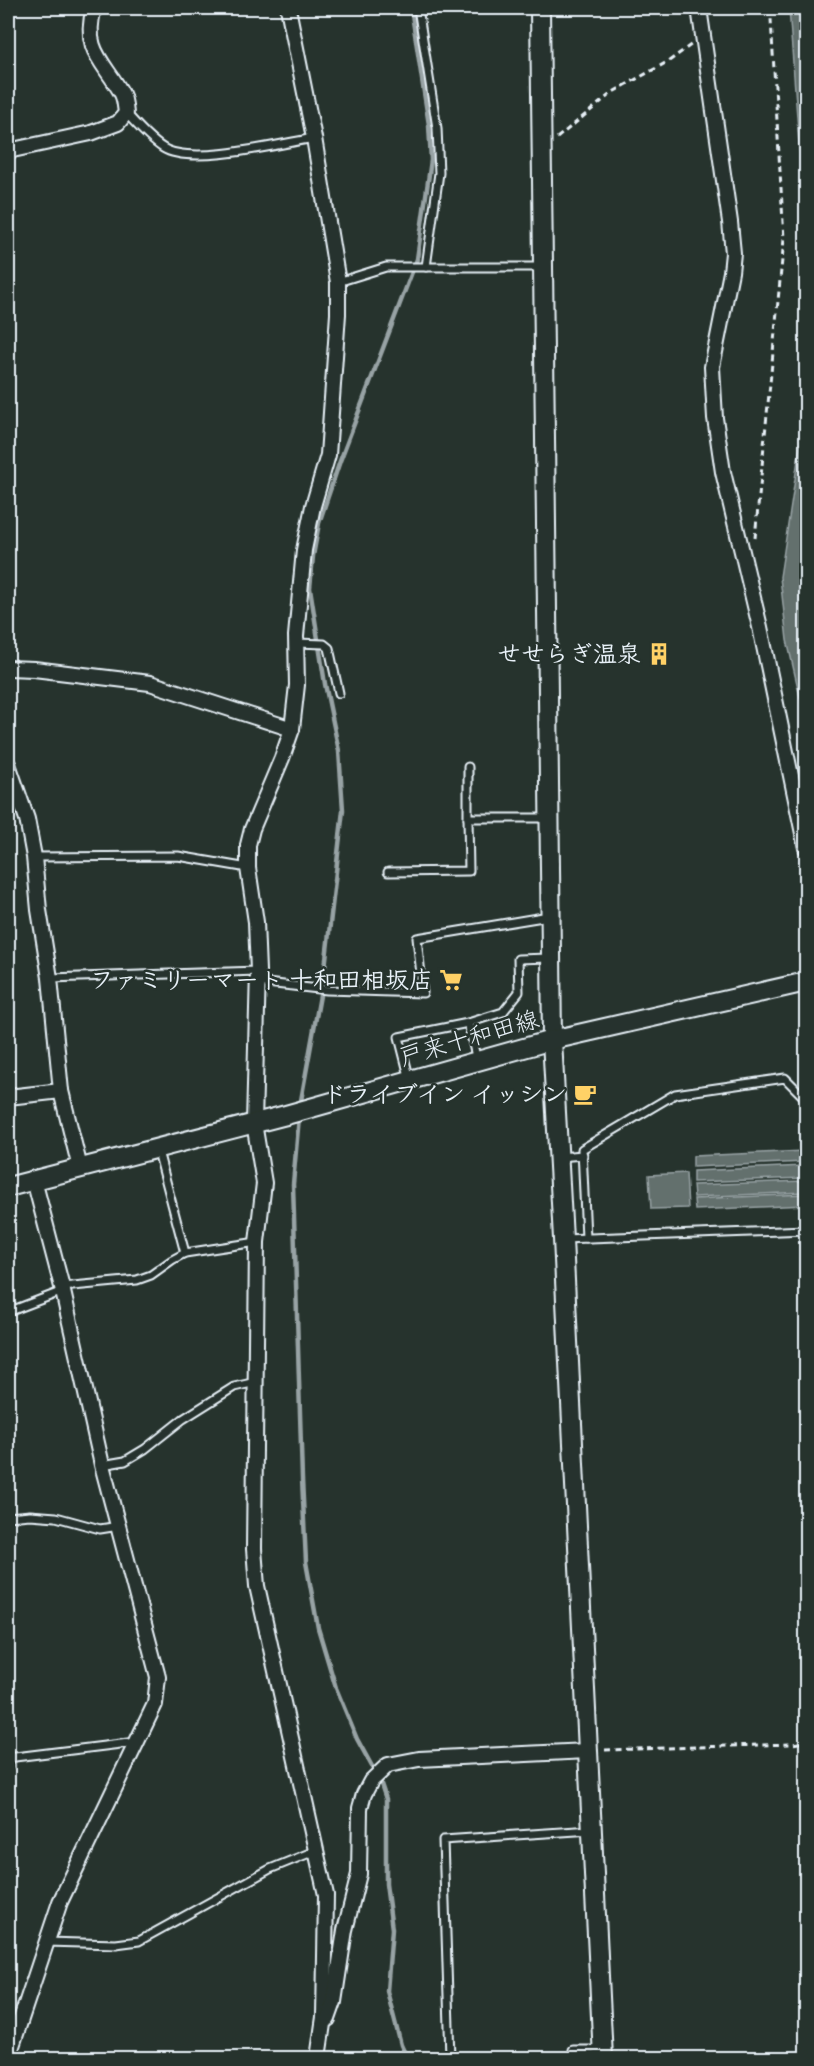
<svg xmlns="http://www.w3.org/2000/svg" width="814" height="2066" font-family="'Indie Flower','Klee One',sans-serif">
<rect width="100%" height="100%" fill="#26332d"/>
<filter id="ink" filterUnits="userSpaceOnUse"><feTurbulence type="fractalNoise" baseFrequency=".0167" numOctaves="2"/><feDisplacementMap in="SourceGraphic" scale="12" xChannelSelector="R" yChannelSelector="G"/><feConvolveMatrix kernelMatrix="1 2 1 2 8 2 1 2 1" color-interpolation-filters="sRGB"/></filter>
<g filter="url(#ink)">
<!-- water -->
<g fill="#636f6d" stroke="#98a3a5" stroke-width="1.5">
<polygon points="789,8 806,8 806,723 787,640 780,577 803,427 805,226"/>
<polygon points="804,1151 805,1162 693,1167 693,1156"/>
<polygon points="804,1166 805,1178 693,1182 693,1171"/>
<polygon points="686,1173 688,1208 651,1209 649,1175"/>
<polygon points="804,1181 805,1192 694,1197 693,1185"/>
<polygon points="805,1194 806,1205 695,1210 694,1199"/>
</g>
<g fill="none" stroke-linecap="round" stroke-linejoin="round">
<!-- stream -->
<g stroke="#98a3a5" stroke-width="4.5">
<polyline points="300,1106 325,968 343,810 339,751 325,684 310,588 313,556 319,523 340,461 417,259 431,160 429,125 411,8"/>
<polyline points="299,1117 293,1184 302,1479 306,1562 318,1628 336,1688 357,1739 380,1781 386,1799 386,1884 392,1929 387,1991 401,2045 407,2058"/>
</g>
<!-- lane casing -->
<g stroke="#e8f1f8" stroke-width="11">
<g id="lane">
<polyline points="418,8 437,128 439,173 426,267"/>
<path d="M 126,113 C 137,125 149,139 163,148 C 191,166 279,144 314,138"/>
<polyline points="338,282 386,267 541,267"/>
<polyline points="297,643 324,644 329,648 339,693"/>
<polyline points="468,767 468,818"/>
<polyline points="34,857 178,856 248,868"/>
<polyline points="388,872 469,871 468,818 549,818"/>
<polyline points="50,978 258,971"/>
<polyline points="258,982 327,990 423,993 417,938 549,916"/>
<polyline points="468,1023 503,1012 519,992 518,959 549,958"/>
<polyline points="410,1080 399,1037 468,1023 477,1061"/>
<polyline points="158,1151 185,1253"/>
<polyline points="559,1157 583,1155"/>
<polyline points="586,1238 582,1149 675,1094 785,1078 806,1099"/>
<polyline points="563,1239 806,1230"/>
<polyline points="62,1287 137,1280 151,1275 172,1260 185,1253 257,1242"/>
<polyline points="8,1312 63,1291"/>
<polyline points="102,1465 125,1461 145,1449 183,1419 234,1387 256,1382"/>
<polyline points="8,1517 30,1515 56,1517 100,1529 119,1526"/>
<polyline points="8,1767 8,1762 15,1757 137,1742"/>
<polyline points="8,1788 8,1804"/>
<polyline points="46,1942 116,1944 139,1941 270,1869 317,1850"/>
<polyline points="450,2058 443,1840 592,1830"/>
<polyline points="573,2058 573,2050 601,2050"/>
</g>
</g>
<!-- street casing -->
<g stroke="#e8f1f8" stroke-width="18">
<g id="street">
<polyline points="288,8 314,138 338,282 338,314 328,455 313,506 304,550 296,636 297,685 292,729 282,758 252,829 248,845 248,868 256,922 258,971 254,1123 264,1183 257,1242 254,1549 257,1586 326,1895 324,2017 318,2058"/>
<polyline points="699,8 730,222 733,253 731,272 712,367 715,418 723,472 760,627 806,848"/>
<path d="M 8,151 L 91,133 L 118,123 L 126,113 C 125,107 125,100 122,94 C 104,61 82,51 94,8"/>
<polyline points="8,668 34,669 150,683 292,729"/>
<polyline points="8,764 27,819 34,857 39,910 50,978 61,1091 80,1168"/>
<polyline points="8,1097 61,1091"/>
<polyline points="328,2019 334,2002 345,1930 359,1874 360,1808 364,1794 371,1781 388,1765 419,1759 588,1751"/>
<polyline points="8,2058 60,1902 155,1704 158,1677 102,1465 62,1287 34,1180"/>
</g>
</g>
<!-- secondary casing -->
<g stroke="#e8f1f8" stroke-width="22">
<g id="secondary">
<polyline points="540,8 552,1040 563,1239 603,2058"/>
<polyline points="8,1187 286,1115 552,1040 806,982"/>
</g>
</g>
<!-- path -->
<g stroke="#e8f1f8" stroke-width="3" stroke-dasharray="6 4.5" stroke-linecap="butt">
<polyline points="557,138 613,92 669,61 692,44"/>
<polyline points="755,538 784,239 771,19 768,8"/>
<polyline points="605,1750 791,1744 799,1743 806,1737"/>
</g>
<!-- lane -->
<use href="#lane" stroke="#26332d" stroke-width="7"/>
<!-- street -->
<use href="#street" stroke="#26332d" stroke-width="14"/>
<!-- secondary -->
<use href="#secondary" stroke="#26332d" stroke-width="18"/>
</g>
</g>
<!-- icons -->
<defs>
<g id="building-bare" transform="scale(1.8)"><path d="M-4-6H4V6H1V3H-1V6H-4ZM-2.5-4.3h1.7v1.8h-1.7ZM.8-4.3h1.7v1.8H.8ZM-2.5-1h1.7V.8h-1.7ZM.8-1h1.7V.8H.8Z" fill="#ffd166" stroke="#26332d" stroke-width="2.5" paint-order="stroke"/></g>
<g id="supermarket-bare" transform="scale(1.8)"><path d="M-6-5.5h2.5l.6 2H6L4.5 2H-2.5L-4.4-4H-6ZM-1.5 3.2a1.3 1.3 0 1 0 .1 0ZM3 3.2a1.3 1.3 0 1 0 .1 0Z" fill="#ffd166" stroke="#26332d" stroke-width="2.5" paint-order="stroke"/></g>
<g id="cafe-bare" transform="scale(1.8)"><path d="M-5.5-4.5H6V0H3Q3 3.5 0 3.5H-2.5Q-5.5 3.5-5.5 0ZM3-3.2v2h1.7v-2ZM-6 4.5H4V6H-6Z" fill="#ffd166" stroke="#26332d" stroke-width="2.5" paint-order="stroke"/></g>
</defs>
<g fill-rule="evenodd">
<use href="#building-bare" x="659" y="654"/>
<use href="#supermarket-bare" x="451" y="980"/>
<use href="#cafe-bare" x="585" y="1094"/>
</g>
<g text-anchor="middle" stroke-width="5" stroke-linejoin="round" paint-order="stroke">
<!-- poi labels -->
<g font-size="24" font-weight="bold" fill="#e8f1f8" stroke="#26332d" text-anchor="end">
<text x="641" y="662">せせらぎ温泉</text>
<text x="433" y="988">ファミリーマート 十和田相坂店</text>
<text x="567" y="1102">ドライブイン イッシン</text>
</g>
<!-- street labels -->
<g font-size="24" fill="#e8f1f8" stroke="#26332d">
<text transform="translate(469 1038) rotate(-16)" y="8">戸来十和田線</text>
</g>
</g>
<!-- margin -->
<rect width="814" height="2066" fill="none" stroke="#26332d" stroke-width="30"/>
<rect x="15" y="15" width="784" height="2036" fill="none" stroke="#e8f1f8" stroke-width="2" filter="url(#ink)"/>
</svg>
